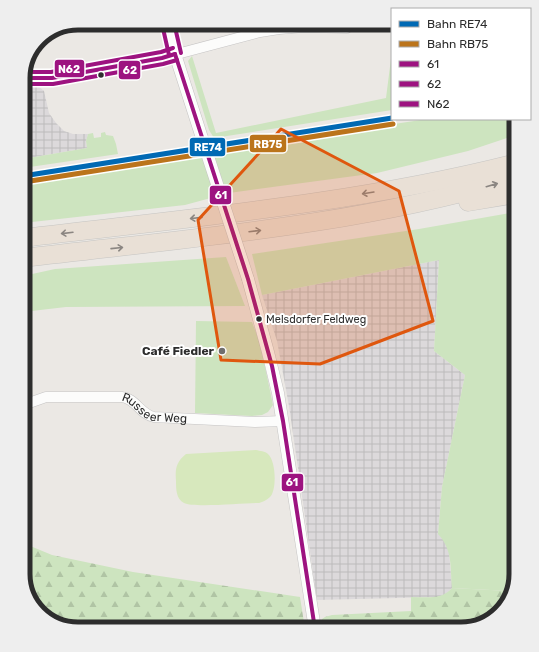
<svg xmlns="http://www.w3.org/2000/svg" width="539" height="652" font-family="Rubik,sans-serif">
<defs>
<pattern id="industrial-grid" width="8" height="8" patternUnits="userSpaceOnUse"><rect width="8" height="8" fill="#dcd9db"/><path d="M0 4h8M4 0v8" fill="none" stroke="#bdbbbc"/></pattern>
<pattern id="forest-firs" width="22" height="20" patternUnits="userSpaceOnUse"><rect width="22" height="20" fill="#cde4bf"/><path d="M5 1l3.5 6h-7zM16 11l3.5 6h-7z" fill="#b0c4a4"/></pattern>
</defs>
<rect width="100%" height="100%" fill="#ebe8e4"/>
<!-- industrial -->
<g fill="url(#industrial-grid)">
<polygon points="23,85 37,85 44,91 49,113 56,123 64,131 73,134 88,134 86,141 87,148 23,159"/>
<polygon points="439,260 434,351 465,375 442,487 438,533 444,540 449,550 452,588 447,594 438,597 317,600 289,406 277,341 262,295"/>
</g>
<!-- grass -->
<g fill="#cde4bf">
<polygon points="392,51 392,110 214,138 209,130 188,61 192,56 216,133 386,98"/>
<polygon points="427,119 516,119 516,135 468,151 377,173 229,193 185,205 23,223 23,181"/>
<polygon points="105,132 106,135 113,136 116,144 118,154 23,168 23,159 87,148 86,141 88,134 93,133 94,138 101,137 101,133"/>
<path d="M 516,212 L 516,574 L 512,591 L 452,588 C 450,567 453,550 438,534 L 442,487 L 465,375 L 434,351 L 439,260 L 262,295 L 252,254 L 419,229 Z"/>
<polygon points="226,257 245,306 66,307 23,312 23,276 55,269"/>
<polygon points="196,321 252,322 260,343 273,405 268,412 262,415 252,416 195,413"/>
</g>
<!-- forest -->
<g fill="url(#forest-firs)">
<polygon points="23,543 52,555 133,572 300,597 305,629 78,629 51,622 32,605 23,574"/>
<path d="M 452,588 L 512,591 L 509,601 L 492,620 L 461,629 L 323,629 L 322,619 L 325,617 L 332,615 L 411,611 L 411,597 C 426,597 442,600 452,588 Z"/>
</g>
<!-- pitch -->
<path fill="#d7e8bd" d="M 256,450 C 260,451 265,451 268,454 C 276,461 277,490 270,497 C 267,500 263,502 259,503 C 245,503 193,508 184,503 C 176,499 176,489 176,481 C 175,469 176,462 186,454 Z"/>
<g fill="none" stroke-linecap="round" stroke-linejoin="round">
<!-- minor casing -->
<g stroke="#c5c4c4" stroke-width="11">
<g id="minor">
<polyline points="23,78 52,78 162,58 260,32 279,29 304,27 347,28"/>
<path id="s1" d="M 29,403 L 46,397 L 122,397 C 135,398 141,415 154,417 L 255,422 L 283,421"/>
</g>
</g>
<!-- tertiary casing -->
<g stroke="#c5c4c4" stroke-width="13">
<g id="tertiary">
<polyline points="168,23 175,54 202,138"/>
<polyline points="248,279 268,352 278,393 315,629"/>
</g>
</g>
<!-- motorway casing -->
<g stroke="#c6c5c3" stroke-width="19">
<g id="motorway">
<polyline points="468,202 516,194"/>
<path d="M 23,238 C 188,218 355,204 516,163"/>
<path d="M 23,258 C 189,238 355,226 516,178"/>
</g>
</g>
<!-- minor -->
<use href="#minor" stroke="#fcfcfb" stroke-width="10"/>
<!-- tertiary -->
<use href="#tertiary" stroke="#fcfcfb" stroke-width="12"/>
<!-- motorway -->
<use href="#motorway" stroke="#e9e0d6" stroke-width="18"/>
<!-- tertiary-bridge casing -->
<g stroke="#c5c4c4" stroke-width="13" stroke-linecap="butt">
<polyline id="tertiary-bridge" points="202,138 248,279"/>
</g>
<!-- tertiary-bridge -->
<use href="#tertiary-bridge" stroke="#fcfcfb" stroke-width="12"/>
<!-- bus-1 casing -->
<g stroke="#fff" stroke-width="7">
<g id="bus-1">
<polyline points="175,54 248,279 272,366 283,421 315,629"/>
<polyline points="23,78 52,78 162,58 175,54"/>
</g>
</g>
<!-- bus-2 casing -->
<g stroke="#fff" stroke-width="7">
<g id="bus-2">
<polyline points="162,24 169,55"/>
<polyline points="23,84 53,84 163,64 177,60"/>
</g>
</g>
<!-- bus-3 casing -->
<g stroke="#fff" stroke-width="7">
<g id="bus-3">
<polyline points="174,23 181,53"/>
<polyline points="24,72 51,72 161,52 173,48"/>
</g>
</g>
<!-- bus-1 -->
<use href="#bus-1" stroke="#9d1380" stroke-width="4"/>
<!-- bus-2 -->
<use href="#bus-2" stroke="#9d1380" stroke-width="4"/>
<!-- bus-3 -->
<use href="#bus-3" stroke="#9d1380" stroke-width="4"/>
<!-- rail-1 casing -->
<g stroke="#fff" stroke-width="8">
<polyline id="rail-1" points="23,176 392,118"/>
</g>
<!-- rail-2 casing -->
<g stroke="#fff" stroke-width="8">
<polyline id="rail-2" points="24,182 393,124"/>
</g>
<!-- rail-1 -->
<use href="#rail-1" stroke="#0069b4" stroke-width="5"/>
<!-- rail-2 -->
<use href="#rail-2" stroke="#bb741b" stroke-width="5"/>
</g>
<!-- one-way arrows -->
<defs><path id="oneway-shaft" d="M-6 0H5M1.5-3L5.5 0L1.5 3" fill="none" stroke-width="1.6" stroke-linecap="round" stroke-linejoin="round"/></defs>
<g stroke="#8b8682">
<use href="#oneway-shaft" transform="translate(492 185) rotate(-16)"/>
<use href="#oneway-shaft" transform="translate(368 193) rotate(171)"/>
<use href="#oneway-shaft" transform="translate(196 218) rotate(174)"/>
<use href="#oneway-shaft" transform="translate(255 231) rotate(-7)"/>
<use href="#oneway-shaft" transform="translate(67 233) rotate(173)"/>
<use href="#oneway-shaft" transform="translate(117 248) rotate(-6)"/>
</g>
<!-- marked area -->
<path fill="#df570e" fill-opacity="0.2" stroke="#df570e" stroke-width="3" stroke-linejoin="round" d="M 281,129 L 399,191 L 433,321 L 320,364 L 221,360 L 198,220 Z"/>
<!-- markers -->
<g fill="#2d2d2d" stroke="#fff" stroke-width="1.5">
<circle cx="101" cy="75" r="3.5"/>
<circle cx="259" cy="319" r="3.5"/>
</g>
<circle fill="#706e6d" stroke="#fff" stroke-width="1.5" cx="222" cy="351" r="4"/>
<g text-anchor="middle" stroke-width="4" stroke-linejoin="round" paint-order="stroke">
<!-- bus labels -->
<g font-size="11" fill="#2d2d2d" stroke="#fff" text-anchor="start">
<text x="266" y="323">Melsdorfer Feldweg</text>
</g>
<!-- poi labels -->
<g font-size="12" font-weight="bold" fill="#2d2d2d" stroke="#fff" text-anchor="end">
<text x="214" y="355">Café Fiedler</text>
</g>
<!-- street labels -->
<g font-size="12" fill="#2d2d2d" stroke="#fff">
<text dy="4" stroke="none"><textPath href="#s1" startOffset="130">Russeer Weg</textPath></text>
</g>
</g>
<!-- crop -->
<path d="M0 0H539V652H0ZM78 30H461A48 48 0 0 1 509 78V574A48 48 0 0 1 461 622H78A48 48 0 0 1 30 574V78A48 48 0 0 1 78 30Z" fill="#eee" fill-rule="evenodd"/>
<path fill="none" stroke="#2d2d2d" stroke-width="5" d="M78 30H461A48 48 0 0 1 509 78V574A48 48 0 0 1 461 622H78A48 48 0 0 1 30 574V78A48 48 0 0 1 78 30Z"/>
<g stroke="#fff" stroke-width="1.5">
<rect x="54" y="59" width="31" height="19" rx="4" fill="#9d1380"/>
<rect x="118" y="60" width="23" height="20" rx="4" fill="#9d1380"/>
<rect x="249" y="134" width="38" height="19" rx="4" fill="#bb741b"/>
<rect x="189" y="137" width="37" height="20" rx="4" fill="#0069b4"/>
<rect x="209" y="185" width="23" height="20" rx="4" fill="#9d1380"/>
<rect x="281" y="473" width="23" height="19" rx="4" fill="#9d1380"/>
</g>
<g font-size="11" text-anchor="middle" font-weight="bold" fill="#fff">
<text x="69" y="73">N62</text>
<text x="130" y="74">62</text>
<text x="268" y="148">RB75</text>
<text x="208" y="151">RE74</text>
<text x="221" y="199">61</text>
<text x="292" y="486">61</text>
</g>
<!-- legend -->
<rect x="391" y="8" width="140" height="112" fill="#ffffff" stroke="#ababab"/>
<rect x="399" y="21" width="20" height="6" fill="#0069b4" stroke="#ababab"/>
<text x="427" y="28" font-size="12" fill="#2d2d2d">Bahn RE74</text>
<rect x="399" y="41" width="20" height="6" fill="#bb741b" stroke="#ababab"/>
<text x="427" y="48" font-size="12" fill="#2d2d2d">Bahn RB75</text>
<rect x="399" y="61" width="20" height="6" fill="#9d1380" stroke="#ababab"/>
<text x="427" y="68" font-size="12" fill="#2d2d2d">61</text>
<rect x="399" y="81" width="20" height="6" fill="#9d1380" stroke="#ababab"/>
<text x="427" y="88" font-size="12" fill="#2d2d2d">62</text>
<rect x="399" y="101" width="20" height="6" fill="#9d1380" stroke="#ababab"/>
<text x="427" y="108" font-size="12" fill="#2d2d2d">N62</text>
</svg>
